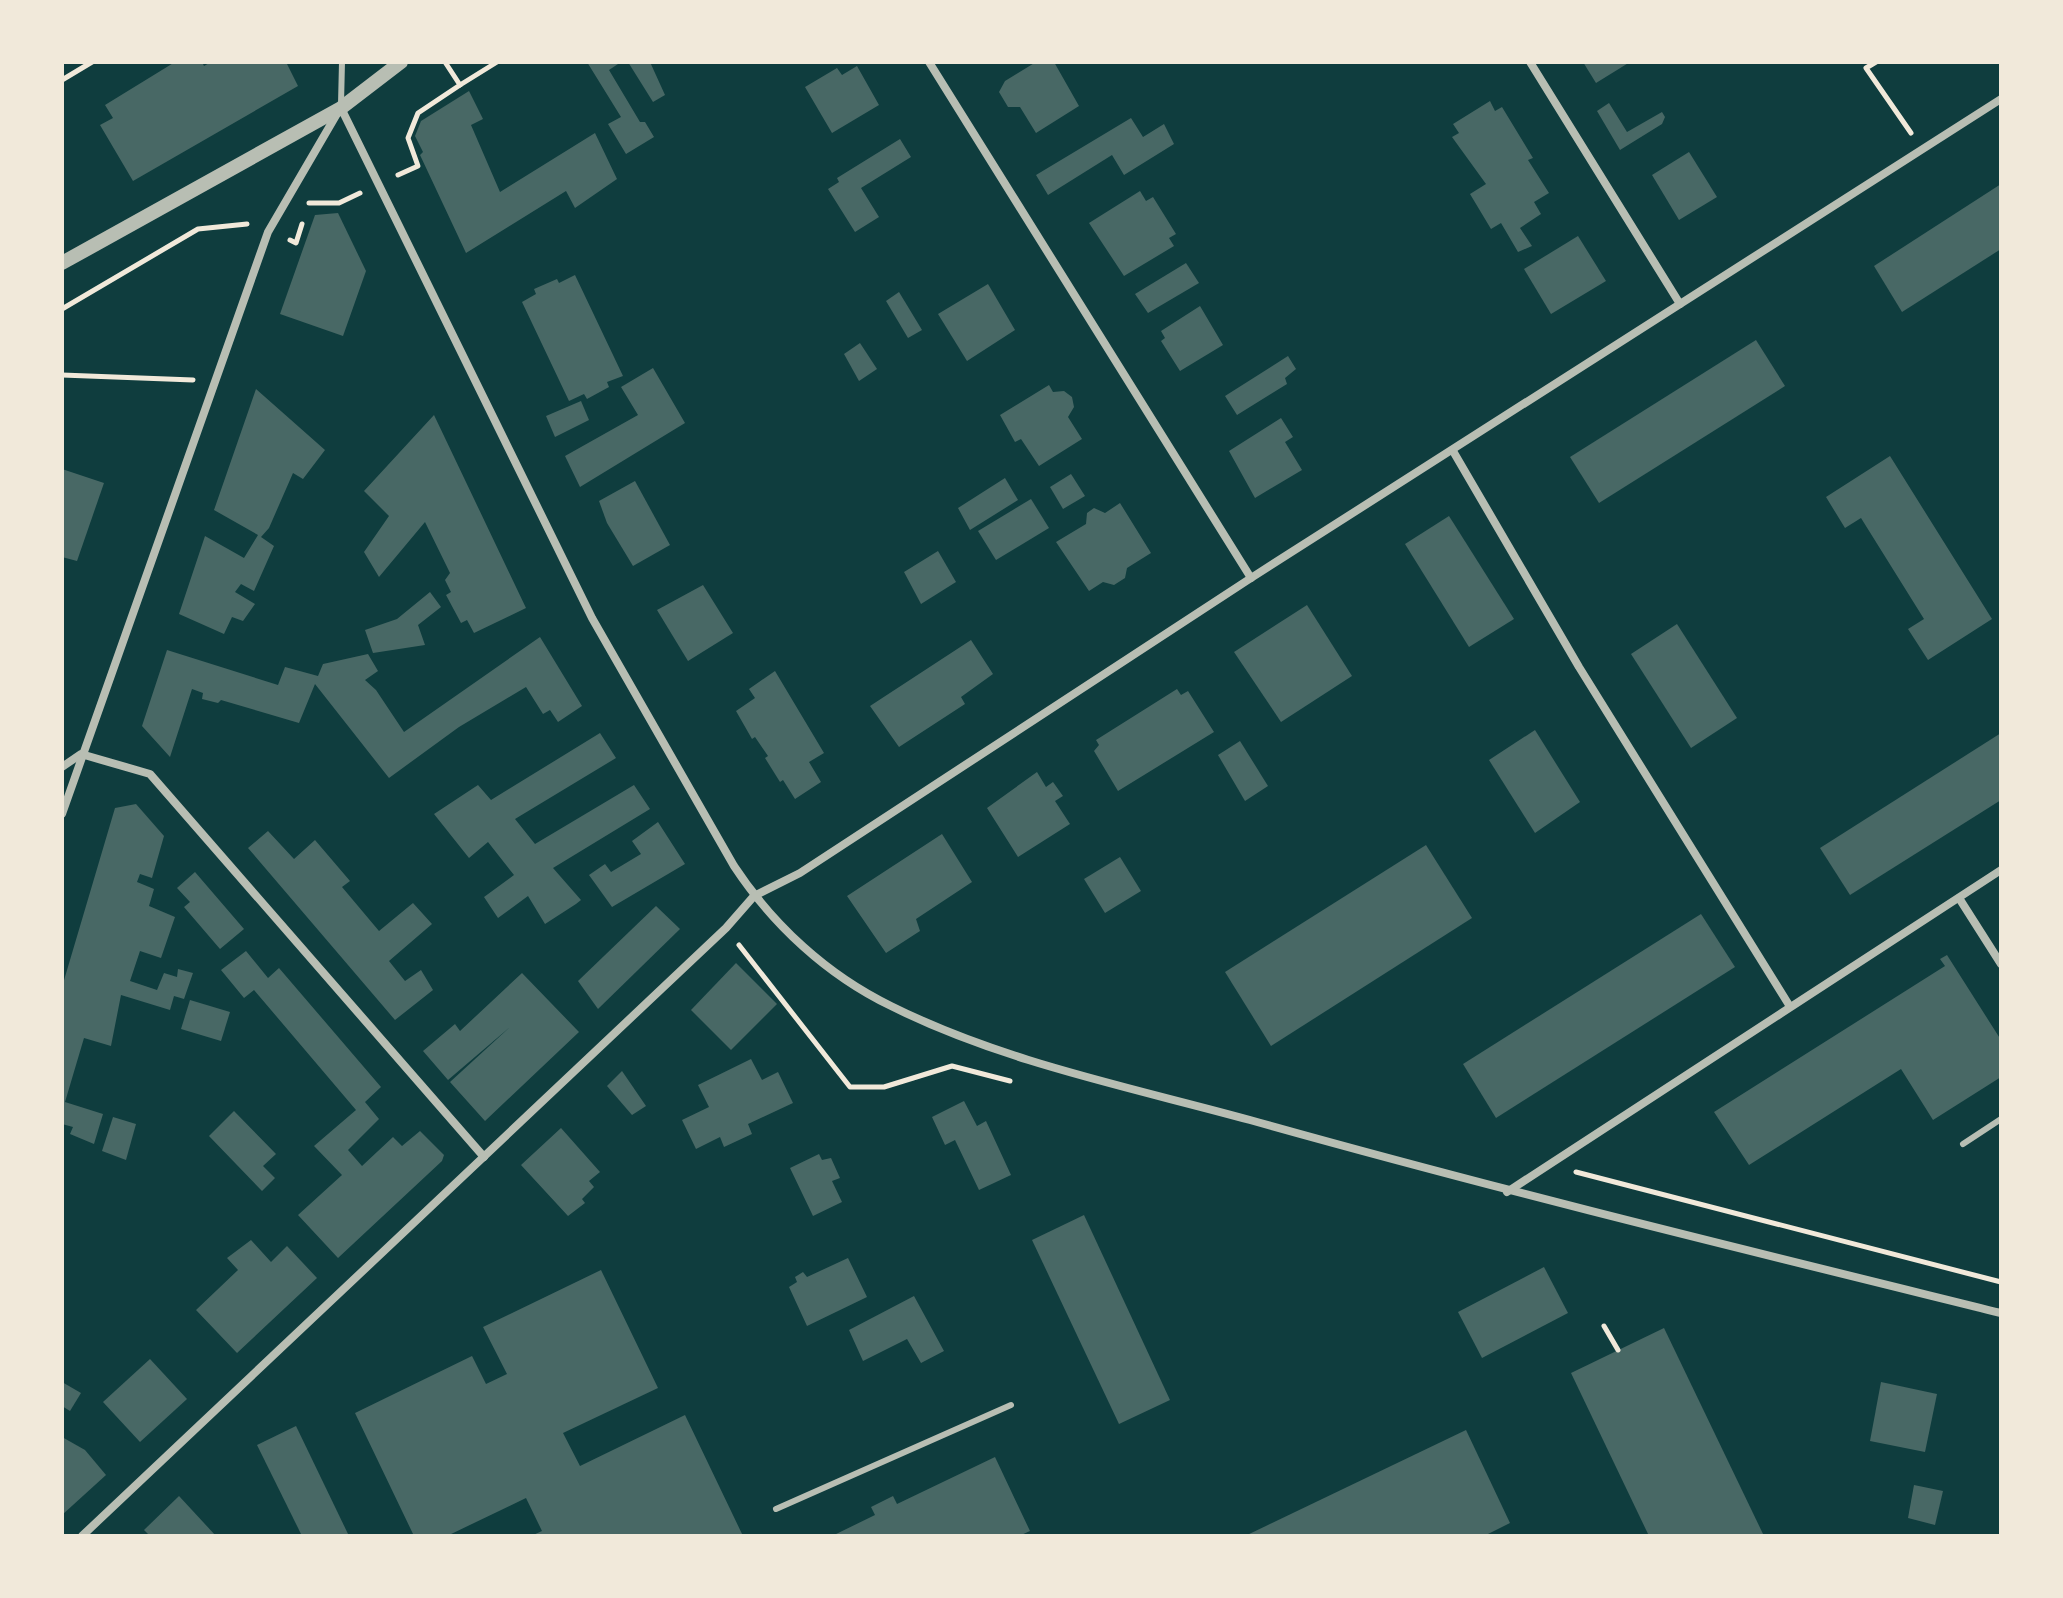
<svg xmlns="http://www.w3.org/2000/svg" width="2063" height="1598" font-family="'Exo 2',sans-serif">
<rect width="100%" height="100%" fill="#0f3d3e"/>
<!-- building -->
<g fill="#486865">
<polygon points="175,62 202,62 204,66 211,62 286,62 298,86 133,181 100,125 113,118 105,105"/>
<polygon points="587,62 621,62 609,70 640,122 645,122 654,137 626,154 608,124 621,117"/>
<polygon points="628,62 650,62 665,95 653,102"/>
<polygon points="1036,62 1054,62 1079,106 1036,133 1020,107 1008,107 999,92 1005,81"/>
<polygon points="1583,62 1630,62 1596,83"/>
<polygon points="857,66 879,105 832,133 805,87 837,68 842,75"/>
<polygon points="469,91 483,119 471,125 500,192 595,133 617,179 575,208 566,191 466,253 420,155 423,152 415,136 421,121"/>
<polygon points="1490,101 1495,111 1502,107 1533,158 1528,160 1549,193 1534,202 1541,214 1520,228 1532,246 1518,252 1501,223 1491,229 1470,194 1486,184 1452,137 1459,133 1453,124"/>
<polygon points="1609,103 1627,132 1662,112 1665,117 1662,124 1620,150 1597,111"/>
<polygon points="1131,118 1143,137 1164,124 1174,144 1124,175 1112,155 1048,195 1036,175"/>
<polygon points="900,139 911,157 861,188 879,217 855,232 828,189 839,182 837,178"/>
<polygon points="1689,152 1717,197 1679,220 1652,175"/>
<polygon points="2001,184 2001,249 1902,312 1874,266"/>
<polygon points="1140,191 1146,201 1153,197 1176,234 1169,238 1174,246 1124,276 1089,223"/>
<polygon points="338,213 366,271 343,336 280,314 315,215"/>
<polygon points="1578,236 1606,281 1551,314 1524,269"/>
<polygon points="1186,263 1199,283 1148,313 1135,294"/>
<polygon points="575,275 623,376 607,382 609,387 587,399 584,394 569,401 522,302 536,294 534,289 557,279 559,283"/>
<polygon points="988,284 1015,330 967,361 938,314"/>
<polygon points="899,292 922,330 908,338 886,301"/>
<polygon points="1200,306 1223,345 1180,371 1161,341 1165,338 1161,331"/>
<polygon points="1756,340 1785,386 1599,503 1570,457"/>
<polygon points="860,343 877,369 859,381 844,354"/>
<polygon points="1288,356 1296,369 1285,378 1287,384 1237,415 1225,396"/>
<polygon points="653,368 685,423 580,487 565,456 638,415 621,387"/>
<polygon points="1049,385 1053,392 1064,391 1072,397 1074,407 1068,417 1082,439 1039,466 1021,439 1015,442 1000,415"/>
<polygon points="256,389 325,450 303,479 293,473 269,528 261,537 274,546 254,591 241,584 235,592 255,604 243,621 232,617 224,634 179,614 205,536 244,558 258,535 214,510"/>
<polygon points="581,401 589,420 555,437 546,416"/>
<polygon points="434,415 526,608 474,633 467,620 461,623 446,595 451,592 445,580 450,573 425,522 379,577 364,552 389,516 364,491"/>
<polygon points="1281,418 1293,437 1285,442 1302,470 1255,498 1229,451"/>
<polygon points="1890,456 1992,619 1928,660 1908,629 1924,619 1861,518 1845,528 1826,497"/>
<polygon points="62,469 104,483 77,561 62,557"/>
<polygon points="1071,474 1085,496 1063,509 1050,487"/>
<polygon points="1005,478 1018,500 970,530 958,508"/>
<polygon points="635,481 670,545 633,566 607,523 599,501"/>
<polygon points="1031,499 1049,528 996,560 978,531"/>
<polygon points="1120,503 1151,553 1127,568 1125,578 1114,585 1103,582 1089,591 1056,542 1086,524 1087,513 1094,508 1105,513"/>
<polygon points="1449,516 1514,619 1469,647 1405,544"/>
<polygon points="938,551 956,582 921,604 904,572"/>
<polygon points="703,585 733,633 688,661 657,610"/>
<polygon points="430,592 441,607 418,625 425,645 373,653 365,630 397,619"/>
<polygon points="1307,605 1352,676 1281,722 1234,652"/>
<polygon points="1677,624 1737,718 1691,748 1631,654"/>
<polygon points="540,637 582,706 558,722 550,710 543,714 526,687 459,727 389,778 315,684 299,723 221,700 218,703 202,699 203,693 192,689 170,757 142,726 167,650 278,685 285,667 318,676 323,664 368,654 378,671 365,680 376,690 404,732"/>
<polygon points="971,640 993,674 961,697 965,704 899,747 870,706"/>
<polygon points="775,671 824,753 809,762 821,782 795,799 783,780 780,782 765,758 768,756 755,737 752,739 736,711 755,698 749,689"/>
<polygon points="1177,689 1181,695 1188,691 1214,732 1118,791 1094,751 1099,745 1096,740"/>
<polygon points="1535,730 1580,802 1535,833 1489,760"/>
<polygon points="600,733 616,758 515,819 535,844 634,785 650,809 553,868 581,900 576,904 545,924 528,896 498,918 484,897 514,875 488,842 469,858 434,814 478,785 491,800"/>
<polygon points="2001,733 2001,800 1850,895 1820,848"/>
<polygon points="1240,741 1268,786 1245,801 1218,755"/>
<polygon points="1037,772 1046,787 1053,782 1063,796 1055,801 1070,824 1018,857 987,808"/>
<polygon points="136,804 164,836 152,878 140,874 137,882 154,889 149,906 175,917 161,958 140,951 130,981 157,990 164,973 177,977 178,969 193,973 184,999 174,996 170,1010 121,995 111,1046 84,1038 65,1102 103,1114 94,1144 70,1134 73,1127 62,1124 62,987 115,808"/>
<polygon points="658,822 685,864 612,907 589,875 605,864 611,872 641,854 632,841"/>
<polygon points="268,831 294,859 315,840 350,881 342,887 379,931 413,903 432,924 389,961 405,981 421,970 433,990 395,1020 248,848"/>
<polygon points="942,834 972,882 916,919 920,931 886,953 847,896"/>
<polygon points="1426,845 1472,918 1271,1046 1225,972"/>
<polygon points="1120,857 1141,891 1105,913 1084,879"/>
<polygon points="195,872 244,929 220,949 184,907 190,902 177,888"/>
<polygon points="656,906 680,929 598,1009 578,981"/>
<polygon points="1701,914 1735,967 1496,1118 1463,1064"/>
<polygon points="246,951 268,978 279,968 381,1087 365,1102 379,1119 348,1150 362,1166 393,1137 402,1146 420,1131 444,1155 442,1161 338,1258 298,1215 342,1175 314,1146 356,1110 254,990 244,998 221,970"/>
<polygon points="1947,955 2001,1040 2001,1077 1933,1120 1901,1069 1749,1165 1714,1112 1945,966 1940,959"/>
<polygon points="736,963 777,1004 731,1050 691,1010"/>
<polygon points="522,973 579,1032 485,1121 450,1082 510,1027 448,1080 423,1051 455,1024 460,1031"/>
<polygon points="190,1000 230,1012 221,1041 181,1029"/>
<polygon points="751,1059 762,1080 778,1072 793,1103 748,1124 752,1134 724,1147 720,1137 696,1149 682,1120 709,1107 698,1085"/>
<polygon points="622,1071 646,1106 632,1115 607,1086"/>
<polygon points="964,1101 977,1126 986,1121 1011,1175 979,1190 955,1140 945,1145 932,1117"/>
<polygon points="234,1111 276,1154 263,1166 275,1178 262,1191 209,1136"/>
<polygon points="113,1117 136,1124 126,1160 102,1151"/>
<polygon points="561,1128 600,1172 589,1181 594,1187 582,1199 585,1203 568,1216 521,1165"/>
<polygon points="819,1154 822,1160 831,1158 840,1178 832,1181 842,1202 813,1216 790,1168"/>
<polygon points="1084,1215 1170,1400 1119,1424 1032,1240"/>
<polygon points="251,1240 271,1262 287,1246 317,1278 237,1353 196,1310 238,1270 227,1258"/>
<polygon points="848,1258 867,1297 807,1326 789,1287 797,1282 795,1277 803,1272 807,1277"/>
<polygon points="1544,1267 1568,1313 1482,1358 1458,1312"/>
<polygon points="601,1270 658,1388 563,1433 580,1466 685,1415 743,1536 531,1536 542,1531 526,1498 447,1536 414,1536 355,1413 472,1356 486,1384 507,1374 483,1327"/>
<polygon points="914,1296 944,1351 921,1363 907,1339 863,1361 849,1330"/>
<polygon points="1664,1328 1764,1536 1649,1536 1571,1373"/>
<polygon points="150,1359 187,1399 140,1442 103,1402"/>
<polygon points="62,1382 81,1393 70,1411 62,1406"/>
<polygon points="1881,1382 1937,1394 1925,1452 1870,1441"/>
<polygon points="296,1426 349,1536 302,1536 257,1445"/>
<polygon points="1466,1430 1510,1523 1484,1536 1245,1536"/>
<polygon points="62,1437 85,1450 106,1475 62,1515"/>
<polygon points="995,1457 1030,1531 1019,1536 832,1536 875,1515 871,1507 893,1496 897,1504"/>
<polygon points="1914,1485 1943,1491 1935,1525 1908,1518"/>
<polygon points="179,1496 216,1536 150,1536 144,1530"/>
</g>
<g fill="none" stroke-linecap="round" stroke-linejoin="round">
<!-- path -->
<g stroke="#f1e9da" stroke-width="5">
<polyline points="1876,62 1866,68 1911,133"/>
<polyline points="62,80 92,62"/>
<polyline points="460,85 497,62"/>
<polyline points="398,175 418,166 408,138 418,113 460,85 445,62"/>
<polyline points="309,203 339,203 360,193"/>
<polyline points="290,240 296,243 302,224"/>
<polyline points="62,309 198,229 247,224"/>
<polyline points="62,375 193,380"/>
<polyline points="739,945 850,1087 884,1087 952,1066 1010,1081"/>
<polyline points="1576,1172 2001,1282"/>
<polyline points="1604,1326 1618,1350"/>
</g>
<!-- service -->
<g stroke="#b8beb3" stroke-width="6">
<polyline points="341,104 342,62"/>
<polyline points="1963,1144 2001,1119"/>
<polyline points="776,1509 1011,1405"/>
</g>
<!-- minor -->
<g stroke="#b8beb3" stroke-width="8">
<polyline points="929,62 1251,578"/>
<polyline points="1530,62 1680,304"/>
<path d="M 341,108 L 592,618 L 734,866 C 773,925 827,975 891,1006 C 1003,1062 1130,1087 1250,1120 C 1499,1190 1750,1251 2001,1313"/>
<polyline points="1453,451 1579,667 1789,1005"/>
<polyline points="62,767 81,754 150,774 484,1157"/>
<polyline points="62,814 268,232 338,112"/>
<polyline points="1959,898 2001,964"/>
<polyline points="1507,1192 2001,870"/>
<polyline points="82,1536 726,928 754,896 800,873 1251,578 2001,99"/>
</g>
<!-- tertiary -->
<polyline stroke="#b8beb3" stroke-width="14" points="62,263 341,108 401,62"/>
</g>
<!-- border -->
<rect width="2063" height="1598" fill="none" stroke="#f1e9da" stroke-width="128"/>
</svg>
